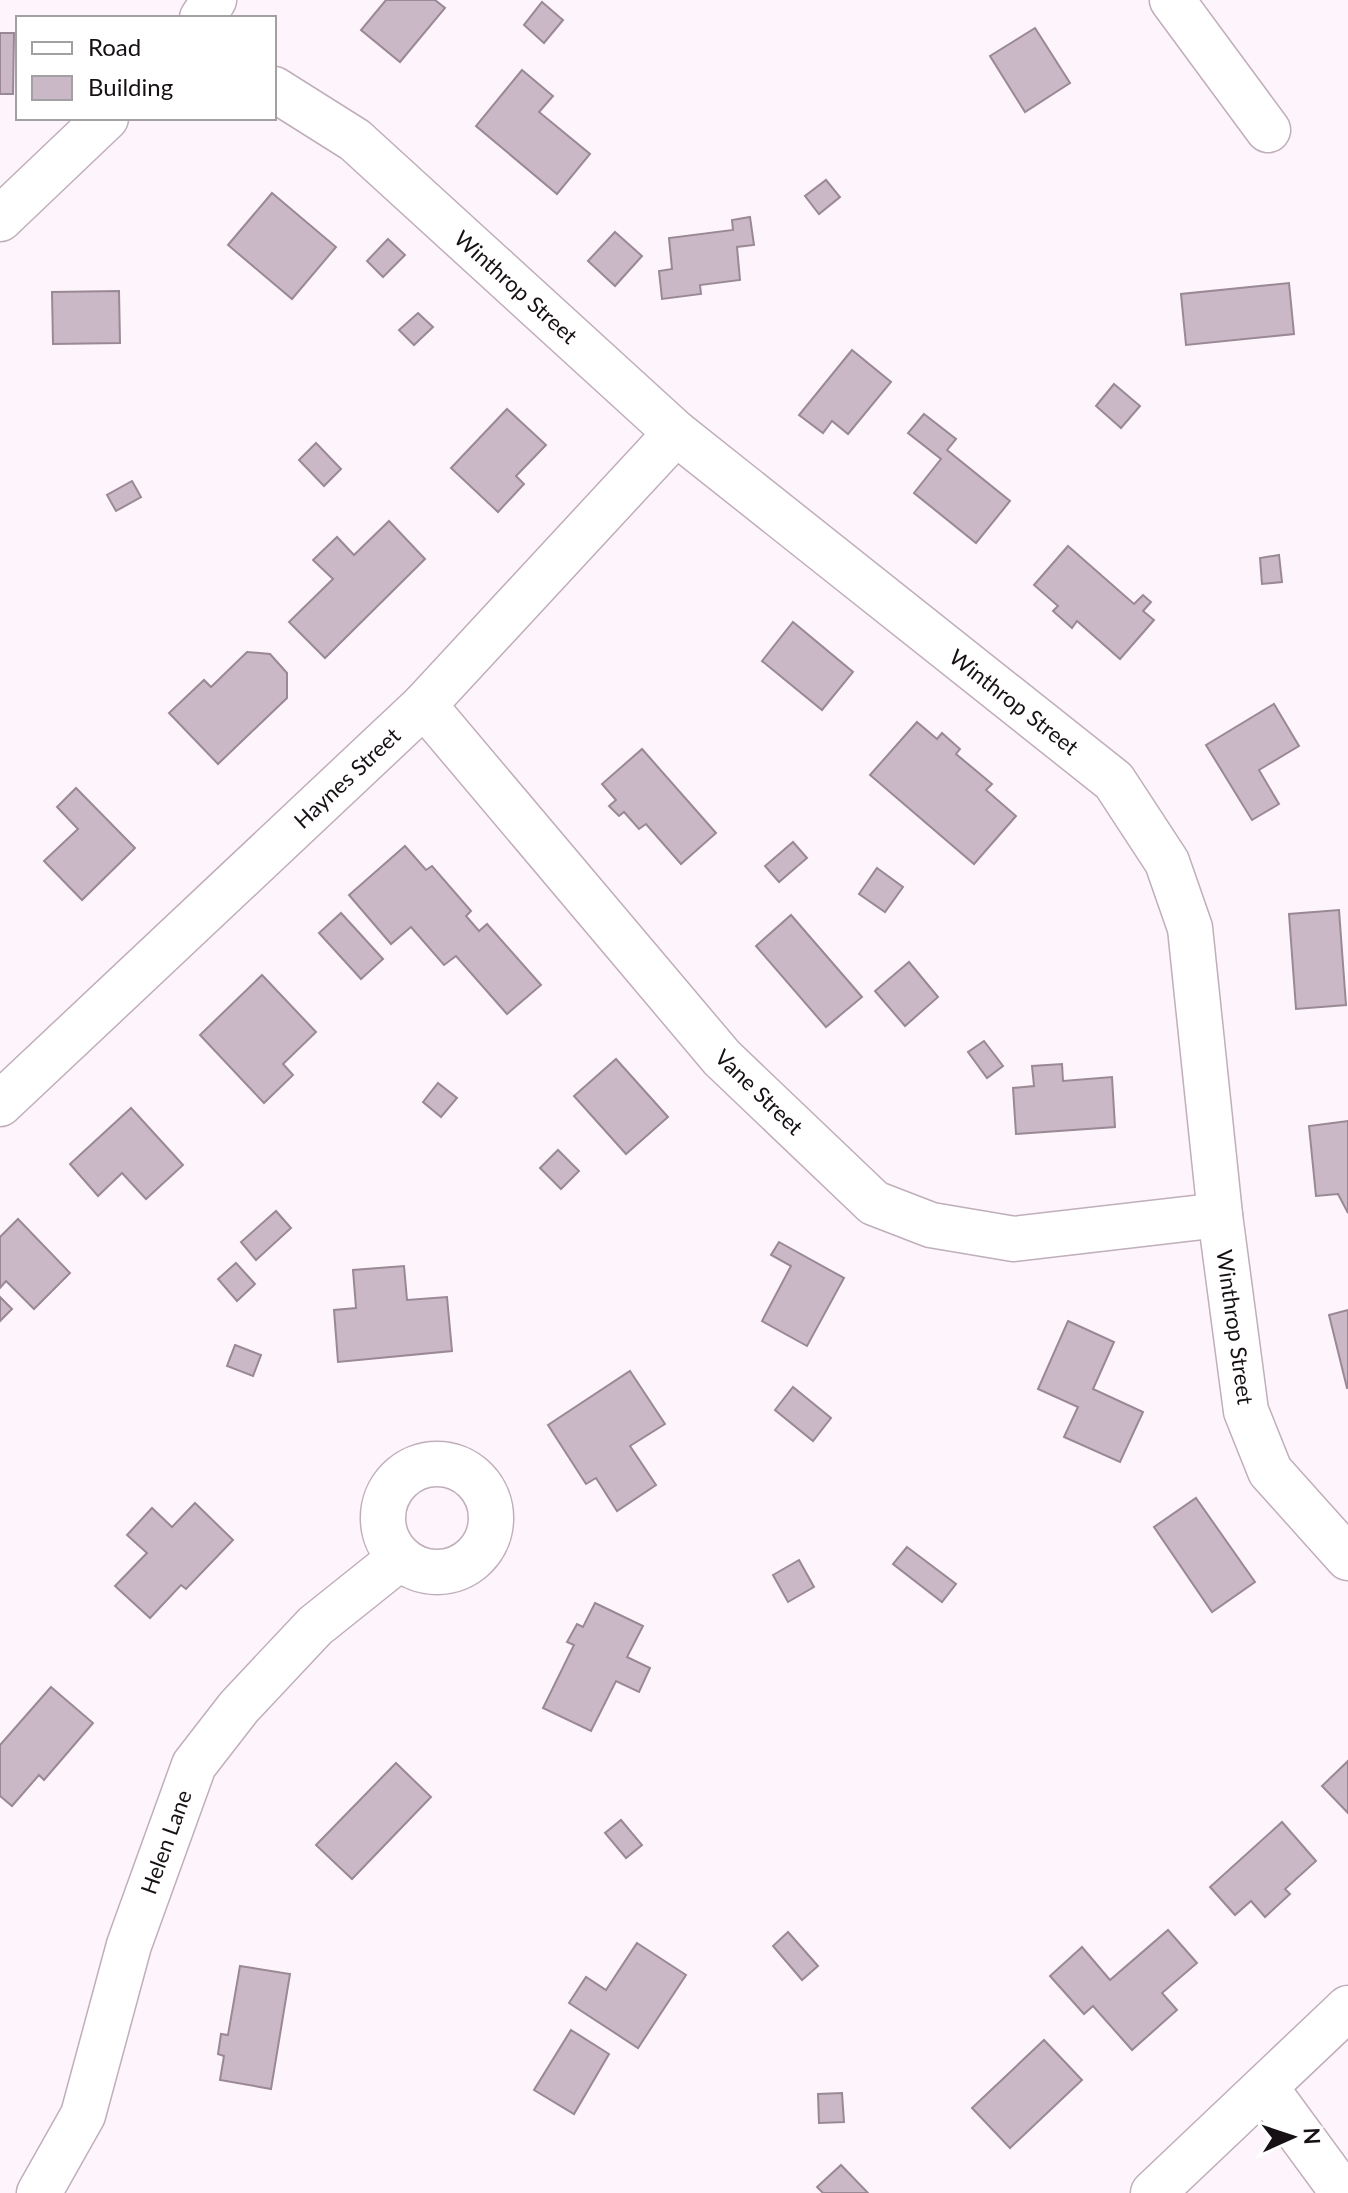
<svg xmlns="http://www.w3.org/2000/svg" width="1348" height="2193" font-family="Lato,sans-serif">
<rect width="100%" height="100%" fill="#fdf5fb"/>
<!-- building -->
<g fill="#cab8c6" stroke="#9a8895" stroke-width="2">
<polygon points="386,0 435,0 445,8 400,62 361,30"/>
<polygon points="542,2 563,20 544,43 524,25"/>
<polygon points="1035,28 1070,83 1025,112 990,56"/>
<polygon points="0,33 14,33 13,94 0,94"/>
<polygon points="522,70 553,96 539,112 590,154 557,194 476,126"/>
<polygon points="826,180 840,197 819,214 805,196"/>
<polygon points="272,193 336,247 292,299 228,245"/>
<polygon points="750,217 754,245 737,247 740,280 700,285 701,294 662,299 659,271 672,269 669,238 733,230 732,220"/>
<polygon points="615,232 642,256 615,286 588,261"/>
<polygon points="388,239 405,255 383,277 367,261"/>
<polygon points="1289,283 1294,334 1186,345 1181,294"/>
<polygon points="119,291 120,343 53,344 52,292"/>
<polygon points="418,313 433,327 414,345 399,330"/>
<polygon points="852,350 891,382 848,434 832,421 823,433 799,415"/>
<polygon points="1114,384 1140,406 1121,428 1096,406"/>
<polygon points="507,409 546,445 516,476 524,484 498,512 451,468"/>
<polygon points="924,414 956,439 947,450 1010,501 976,543 914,493 941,459 908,433"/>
<polygon points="316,443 341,469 324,486 299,460"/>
<polygon points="132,481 141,497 116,511 107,495"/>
<polygon points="389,521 425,559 325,658 289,622 333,579 313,560 337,537 354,555"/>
<polygon points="1068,546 1134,604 1143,595 1151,602 1143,611 1154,620 1120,659 1077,621 1072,628 1053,611 1058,606 1034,585"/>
<polygon points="1279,555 1282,582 1262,584 1260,558"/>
<polygon points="793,622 853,672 822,710 762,661"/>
<polygon points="247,652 270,654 287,673 287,698 218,764 169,713 204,680 211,687"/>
<polygon points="1274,704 1299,746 1259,770 1279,804 1252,820 1206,745"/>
<polygon points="917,722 937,739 942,733 960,749 956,754 992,784 986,790 1016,816 974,864 870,775"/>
<polygon points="642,749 716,833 681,864 646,824 639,829 624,812 619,816 609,806 616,800 602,784"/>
<polygon points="76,788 135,848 82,900 44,861 78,829 57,807"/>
<polygon points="793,842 807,858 779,882 765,866"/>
<polygon points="405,846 426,870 432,866 471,911 466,916 479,931 487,924 541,985 507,1014 456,956 444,965 411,927 391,944 349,895"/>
<polygon points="877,868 903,887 885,912 859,894"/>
<polygon points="1339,910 1346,1005 1296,1009 1289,914"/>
<polygon points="341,913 383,959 361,979 319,933"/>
<polygon points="791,915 862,997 826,1027 756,946"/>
<polygon points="909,962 938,997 905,1026 875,991"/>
<polygon points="262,975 316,1032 283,1064 293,1075 264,1103 200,1035"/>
<polygon points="984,1041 1003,1066 987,1078 968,1052"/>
<polygon points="616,1059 668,1117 626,1154 574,1096"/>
<polygon points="1062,1064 1063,1081 1112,1077 1115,1127 1016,1134 1013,1088 1034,1086 1032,1066"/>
<polygon points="438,1083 457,1098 441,1117 423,1102"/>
<polygon points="131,1108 183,1165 146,1199 122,1173 98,1196 70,1164"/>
<polygon points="1348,1121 1348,1213 1338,1194 1316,1196 1309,1126"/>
<polygon points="558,1150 579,1171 561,1189 540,1168"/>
<polygon points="276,1211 291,1228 256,1260 241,1242"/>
<polygon points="18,1219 70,1273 34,1309 6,1281 0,1288 0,1237"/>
<polygon points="779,1242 844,1278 807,1346 762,1321 791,1266 771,1255"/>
<polygon points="236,1263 255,1284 237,1301 218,1279"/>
<polygon points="404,1266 407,1300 447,1297 452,1351 338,1362 334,1310 356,1308 353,1270"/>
<polygon points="0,1297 12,1309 0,1321"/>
<polygon points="1348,1310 1348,1388 1347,1388 1329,1315"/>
<polygon points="1068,1321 1114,1342 1093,1389 1143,1412 1120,1462 1064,1437 1078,1407 1038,1389"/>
<polygon points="235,1345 261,1355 253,1376 227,1366"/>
<polygon points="630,1371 665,1424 630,1446 656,1485 617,1511 596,1478 586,1484 548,1425"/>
<polygon points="793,1387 831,1418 813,1441 775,1410"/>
<polygon points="1196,1498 1255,1582 1212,1612 1154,1527"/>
<polygon points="195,1503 233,1540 186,1589 181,1585 150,1618 115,1586 147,1553 127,1535 152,1508 172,1527"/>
<polygon points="907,1547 956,1584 942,1602 893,1564"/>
<polygon points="799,1560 814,1587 788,1602 773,1575"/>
<polygon points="595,1603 643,1626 627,1657 650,1668 639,1692 616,1681 591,1731 543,1708 574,1645 567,1642 577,1624 583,1627"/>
<polygon points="51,1687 93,1723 44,1780 39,1775 12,1806 0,1796 0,1745"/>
<polygon points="1348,1761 1348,1813 1322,1786"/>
<polygon points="396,1763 431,1797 352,1879 316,1845"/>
<polygon points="621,1820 642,1845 626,1858 605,1833"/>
<polygon points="1282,1822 1316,1861 1285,1889 1290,1894 1265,1917 1251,1901 1235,1915 1210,1887"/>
<polygon points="1168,1930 1197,1963 1162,1993 1177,2010 1132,2050 1093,2006 1084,2014 1050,1976 1082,1947 1110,1980"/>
<polygon points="788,1932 818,1966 802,1980 773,1946"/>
<polygon points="637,1943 686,1975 638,2048 569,2003 586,1977 606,1990"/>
<polygon points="240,1966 290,1974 271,2089 220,2080 224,2056 218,2054 221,2034 228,2035"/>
<polygon points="571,2030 609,2054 574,2114 534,2090"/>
<polygon points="1044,2040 1082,2080 1010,2148 972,2108"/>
<polygon points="842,2093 844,2122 819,2123 818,2094"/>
<polygon points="841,2165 868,2193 823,2193 817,2187"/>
</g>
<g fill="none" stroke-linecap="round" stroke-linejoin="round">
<!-- street casing -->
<g stroke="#c0aebb" stroke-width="47">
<g id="street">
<polyline points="1172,0 1268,130"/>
<polyline points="202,18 214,0"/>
<polyline points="274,89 355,140 676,433 1114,781 1167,862 1190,928 1220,1215 1246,1411 1270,1471 1348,1558"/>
<polyline points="0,219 106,118"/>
<polyline points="424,705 722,1058 874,1203 931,1225 1014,1239 1220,1215"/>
<polyline points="0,1104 424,705 676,433"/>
<circle cx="437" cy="1518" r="54"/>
<polyline points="1266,2088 1343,2193"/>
<polyline points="39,2193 83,2115 129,1945 194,1765 239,1707 315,1626 400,1558"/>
<polyline points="1153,2193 1348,2008"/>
</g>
</g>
<!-- street -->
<use href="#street" stroke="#fff" stroke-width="44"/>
</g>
<g text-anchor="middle" stroke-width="7" stroke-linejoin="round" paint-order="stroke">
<!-- street labels -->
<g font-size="22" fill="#171116" stroke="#fff">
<text transform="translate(516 287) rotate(42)" y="8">Winthrop Street</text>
<text transform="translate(1014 702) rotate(38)" y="8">Winthrop Street</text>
<text transform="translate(347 778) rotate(-43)" y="8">Haynes Street</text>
<text transform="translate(759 1092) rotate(44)" y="8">Vane Street</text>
<text transform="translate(1235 1327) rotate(82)" y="8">Winthrop Street</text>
<text transform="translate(166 1842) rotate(-70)" y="8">Helen Lane</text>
</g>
</g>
<!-- legend -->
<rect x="16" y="16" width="260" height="104" fill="#ffffff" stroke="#a2a0a2" stroke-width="2"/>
<rect x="32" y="42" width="40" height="12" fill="#ffffff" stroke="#a2a0a2" stroke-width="2"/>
<text x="88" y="56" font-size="24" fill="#171116">Road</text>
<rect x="32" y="76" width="40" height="24" fill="#cab8c6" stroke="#a2a0a2" stroke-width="2"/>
<text x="88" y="96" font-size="24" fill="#171116">Building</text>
<!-- north arrow -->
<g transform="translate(1292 2137) rotate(87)" stroke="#ffffff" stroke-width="6" paint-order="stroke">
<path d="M0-6L14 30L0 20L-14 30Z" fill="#171116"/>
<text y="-12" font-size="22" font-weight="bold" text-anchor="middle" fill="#171116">N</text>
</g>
</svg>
